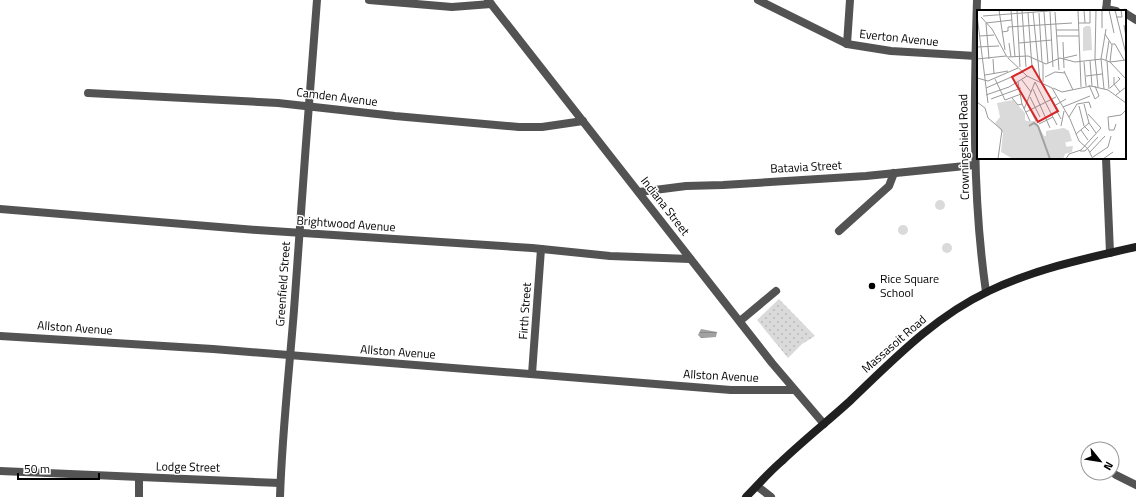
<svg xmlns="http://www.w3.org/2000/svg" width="1136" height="497" font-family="'Titillium Web',sans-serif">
<defs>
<pattern id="grass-dots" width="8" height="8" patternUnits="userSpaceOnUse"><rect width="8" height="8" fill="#dadada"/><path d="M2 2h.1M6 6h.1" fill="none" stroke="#b9b9b9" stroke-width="1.8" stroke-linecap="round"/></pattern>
<pattern id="water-rules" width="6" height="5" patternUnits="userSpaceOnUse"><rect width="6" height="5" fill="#a1a1a1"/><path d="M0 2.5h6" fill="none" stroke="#898989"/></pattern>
</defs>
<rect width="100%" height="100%" fill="#fff"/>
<!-- grass -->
<polygon fill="url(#grass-dots)" points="779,299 815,336 802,344 788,358 757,320"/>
<!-- pitch -->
<g fill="#dadada">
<circle cx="940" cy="205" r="5"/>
<circle cx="903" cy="230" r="5"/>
<circle cx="947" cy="248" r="5"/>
</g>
<!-- water -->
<polygon fill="url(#water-rules)" points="701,329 717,332 716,337 701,338 698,335"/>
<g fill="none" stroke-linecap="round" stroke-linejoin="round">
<!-- minor -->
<g stroke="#535353" stroke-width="8">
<polyline points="369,0 452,7 491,4"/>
<polyline points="488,0 772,363 824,424"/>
<polyline points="758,0 847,44 891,51 976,56"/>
<path d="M 977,0 C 974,98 972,195 986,292"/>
<polyline points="1106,9 1116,11"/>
<polyline points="1106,11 1107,0"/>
<polyline points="1125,13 1136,20"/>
<polyline points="847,44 850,0"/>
<polyline points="88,93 278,103 395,116 519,127 542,127 583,121"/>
<polyline points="1106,158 1110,253"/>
<polyline points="639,192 686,186 723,185 866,176 975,165"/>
<polyline points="0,209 257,230 532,248 610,256 690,259"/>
<polyline points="839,231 889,186 894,173"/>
<polyline points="740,321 776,291"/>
<polyline points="0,336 213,349 731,390 794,390"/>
<polyline points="532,374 541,249"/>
<polyline points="0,471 280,483"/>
<polyline points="1116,475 1136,485"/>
<polyline points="757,486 771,497"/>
<polyline points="139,497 139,478"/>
<path d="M 280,497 C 282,434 289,373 294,310 C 301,207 309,103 317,0"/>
</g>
<!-- secondary -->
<path stroke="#202020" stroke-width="8" d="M 746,497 C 758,485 769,472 782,461 C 804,440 828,421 850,401 C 893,360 934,317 989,291 C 1035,269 1087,258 1136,247"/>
</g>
<!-- markers -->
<circle fill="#000" stroke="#fff" stroke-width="1.5" cx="872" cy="286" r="4"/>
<g text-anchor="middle" stroke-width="3" stroke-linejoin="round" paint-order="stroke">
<!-- street labels -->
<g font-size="12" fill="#000" stroke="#fff">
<text transform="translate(899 38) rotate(6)" y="4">Everton Avenue</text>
<text transform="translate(337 97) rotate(7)" y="4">Camden Avenue</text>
<text transform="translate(964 147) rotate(-91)" y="4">Crowningshield Road</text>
<text transform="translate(806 167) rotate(-3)" y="4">Batavia Street</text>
<text transform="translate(665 206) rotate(52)" y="4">Indiana Street</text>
<text transform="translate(346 224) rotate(4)" y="4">Brightwood Avenue</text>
<text transform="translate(283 284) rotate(-86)" y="4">Greenfield Street</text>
<text transform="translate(525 311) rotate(-86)" y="4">Firth Street</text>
<text transform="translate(75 328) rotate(4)" y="4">Allston Avenue</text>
<text transform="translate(894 344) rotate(-41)" y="4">Massasoit Road</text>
<text transform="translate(398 352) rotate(4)" y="4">Allston Avenue</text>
<text transform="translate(721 376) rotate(3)" y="4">Allston Avenue</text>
<text transform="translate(188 467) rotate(1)" y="4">Lodge Street</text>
</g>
<!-- poi labels -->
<g font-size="12" fill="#000" stroke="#fff" text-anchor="start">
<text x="880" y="283">Rice Square<tspan x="880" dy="14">School</tspan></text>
</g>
</g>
<!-- overview -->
<g transform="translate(977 10)">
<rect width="149" height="149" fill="#fff"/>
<path d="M 36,90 L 48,103 L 48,111 L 55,117 L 60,115 L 65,125 L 68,126 L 86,118 L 92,121 L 95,131 L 85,133 L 86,137 L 96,136 L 95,142 L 88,144 L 86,149 L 36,149 L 24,142 L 26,123 L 18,113 L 23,107 L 20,93 Z" fill="#dadada"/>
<path d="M 109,16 L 113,16 L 114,19 L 115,40 L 106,41 L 106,18 ZM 46,107 L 49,111 L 59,111 L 67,126 L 69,127 L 69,121 L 87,118 L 92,121 L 92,128 L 88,131 L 90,140 L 83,143 L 83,149 L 76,149 L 78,145 L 76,143 L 72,144 L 73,149 L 59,149 L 57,144 L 63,140 L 65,128 L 60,124 L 52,126 L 56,118 L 53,117 L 47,122 L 49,115 L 40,122 L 38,115 L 44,115 Z" fill="#dadada"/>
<path fill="none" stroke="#a1a1a1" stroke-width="2" d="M 52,116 L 57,113 L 61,116 L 73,149"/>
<path fill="none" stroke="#999" stroke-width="1" d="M 22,0 L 28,40M 34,0 L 38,47M 40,0 L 43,57M 45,0 L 49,57M 101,0 L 104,77M 107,0 L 108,13M 119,0 L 118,48 L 121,77M 132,0 L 137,23M 138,0 L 149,44M 56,2 L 63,71M 67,2 L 71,53M 73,2 L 76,57M 78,2 L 82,60M 51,3 L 55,57M 62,3 L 65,52M 0,5 L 11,93M 6,6 L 85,0M 4,7 L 15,19 L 30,47 L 51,46 L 69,54 L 83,48 L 98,52 L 125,49 L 133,52 L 149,69M 139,7 L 145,7 L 144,0M 102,13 L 113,13 L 113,0M 147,15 L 149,27M 125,18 L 125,0M 79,20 L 102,20M 25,22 L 31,21 L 31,17 L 95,13M 128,24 L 135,35 L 133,52 L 149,50M 3,26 L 17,25M 80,26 L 102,26M 86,32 L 87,58M 32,33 L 34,47M 42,33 L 75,30M 135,34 L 138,34 L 147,50M 0,37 L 22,36M 31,48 L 50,66 L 75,78 L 93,109 L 102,131 L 111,139 L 116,149M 87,48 L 100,45M 0,49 L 29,46M 12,49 L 9,13 L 35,10M 16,49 L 17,64M 129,50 L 132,31M 113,51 L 115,76M 130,51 L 132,79M 107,52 L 109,76M 66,53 L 66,72M 87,61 L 96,80M 8,65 L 31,61M 109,66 L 125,64M 68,67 L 78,62 L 88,63M 137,67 L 137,74 L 143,82M 0,68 L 11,71 L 41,58M 18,69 L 28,90 L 44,84M 45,70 L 54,82M 41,72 L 45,94 L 53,111M 58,72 L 80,115M 112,75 L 118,89 L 122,86 L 118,76M 9,78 L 46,62M 76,78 L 85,82 L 114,76 L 131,80 L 149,93M 133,78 L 143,69 L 141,67M 56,79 L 73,118M 127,79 L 124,49 L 129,19M 9,85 L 32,77 L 50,66M 139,85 L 149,77M 53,87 L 63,107M 35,88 L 41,95 L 45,94M 14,89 L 44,78M 74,90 L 84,109M 0,92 L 8,98 L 11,108 L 25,120 L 21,149M 50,93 L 59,111M 107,94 L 112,113 L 119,123M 77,96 L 89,89M 102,96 L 107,116 L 112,121M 86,97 L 113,86M 47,99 L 58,72M 49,102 L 79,87M 92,107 L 100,94 L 112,92 L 114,98M 62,114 L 76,107M 139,114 L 137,120 L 132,120 L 131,107 L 144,105 L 149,100M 84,116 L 87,101M 104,120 L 111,130M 99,124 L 112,113M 103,141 L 108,141 L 121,127M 113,142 L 128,126M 116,147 L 131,137 L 134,126M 89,149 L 92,144 L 104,140 L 124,118 L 111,104M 126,149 L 136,142"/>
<path fill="#d62828" fill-opacity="0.15" stroke="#d62828" stroke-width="2" d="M 55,56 L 81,101 L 61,112 L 35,67 Z"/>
<rect width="149" height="149" fill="none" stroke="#000" stroke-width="2"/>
</g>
<!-- north arrow -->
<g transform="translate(1100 461) rotate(120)"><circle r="19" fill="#ffffff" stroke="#999999"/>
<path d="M0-3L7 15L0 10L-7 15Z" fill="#000000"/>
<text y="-6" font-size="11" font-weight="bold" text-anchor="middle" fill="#000000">N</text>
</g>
<!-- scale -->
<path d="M18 473v6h81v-6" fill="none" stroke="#000000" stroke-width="2"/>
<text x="24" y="473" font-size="12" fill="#000000" stroke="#ffffff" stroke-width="3" paint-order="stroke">50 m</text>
</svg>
